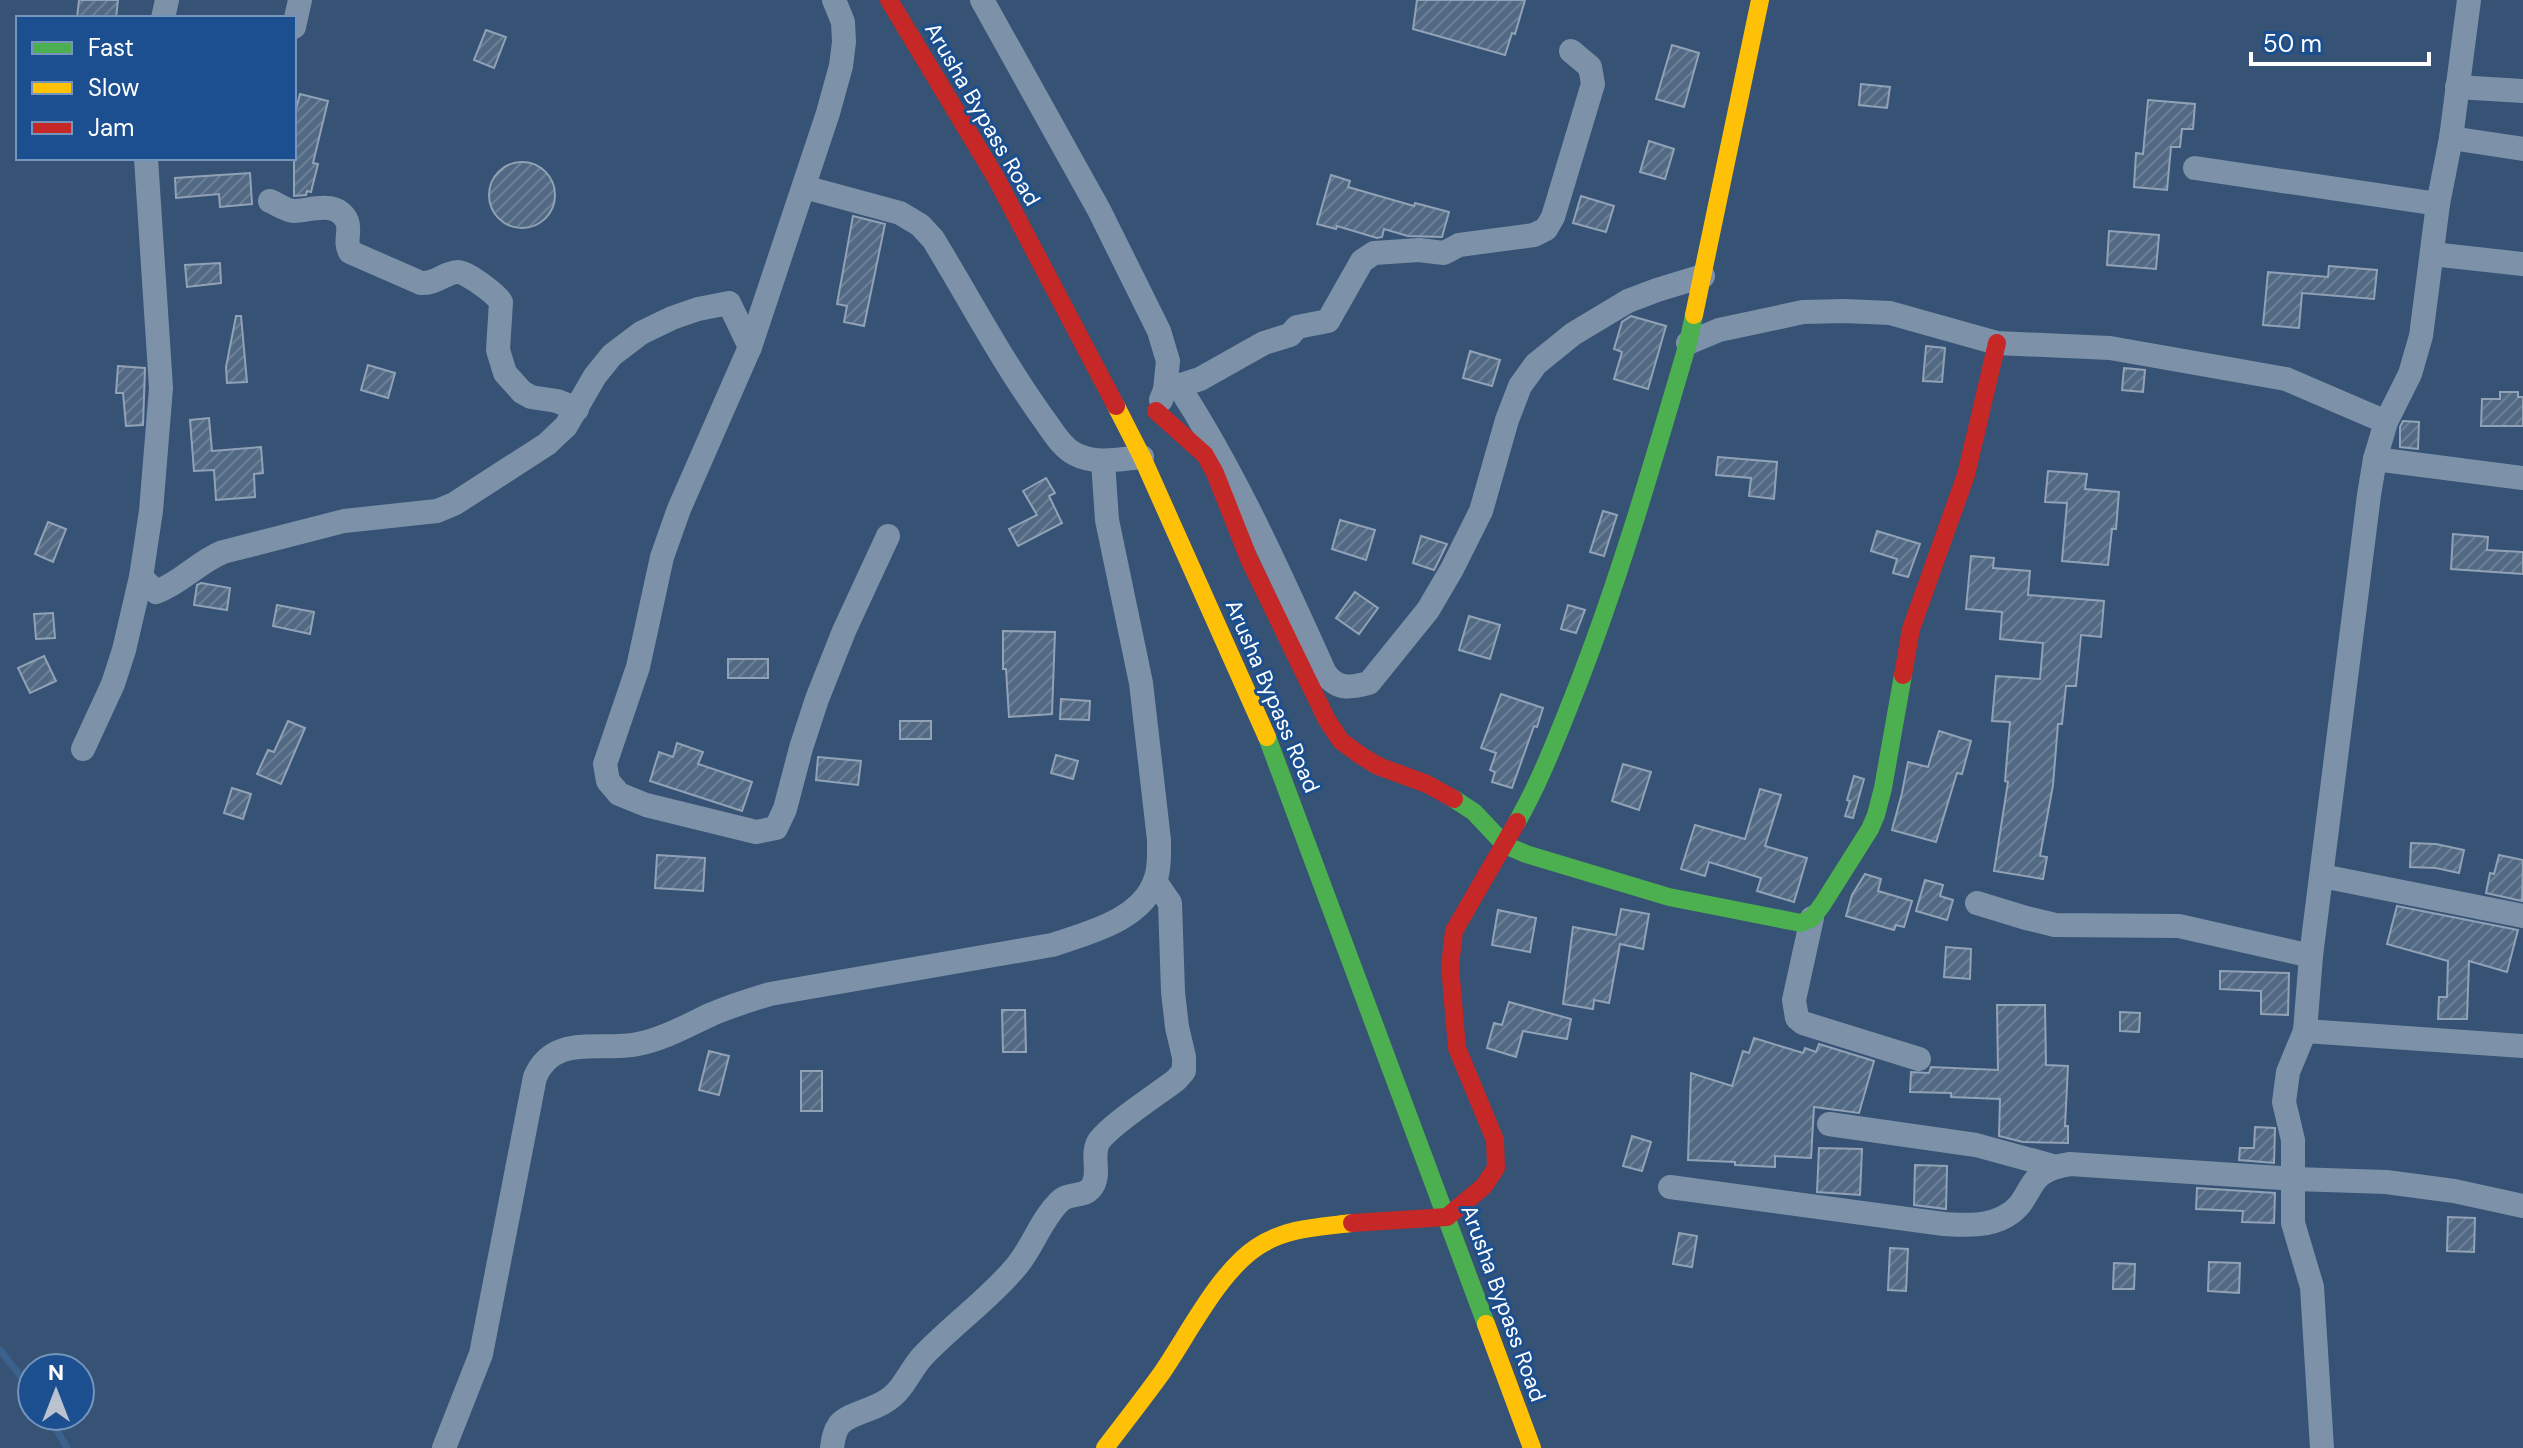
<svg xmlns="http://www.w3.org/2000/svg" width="2523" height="1448" font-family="'DM Sans',sans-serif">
<defs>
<pattern id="building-hatch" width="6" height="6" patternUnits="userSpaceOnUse" patternTransform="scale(2)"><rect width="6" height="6" fill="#526984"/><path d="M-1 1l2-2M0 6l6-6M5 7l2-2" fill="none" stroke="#6c8096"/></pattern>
</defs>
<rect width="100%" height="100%" fill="#365274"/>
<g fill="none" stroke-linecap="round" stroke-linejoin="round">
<!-- stream -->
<g stroke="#3b618d" stroke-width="7">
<polyline points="0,1350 32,1391"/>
<polyline points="49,1416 67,1448"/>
</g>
</g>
<!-- building -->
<g fill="url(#building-hatch)" stroke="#92a2b6" stroke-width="2">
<polygon points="79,0 118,0 116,18 77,18"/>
<polygon points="1417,0 1525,0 1515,34 1512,33 1505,55 1413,29"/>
<polygon points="486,30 506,37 494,68 474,60"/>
<polygon points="1672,45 1699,53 1684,107 1656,99"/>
<polygon points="1861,84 1890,87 1887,108 1859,105"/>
<polygon points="300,94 328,101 313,163 318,164 311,192 307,191 306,195 294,196 294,117"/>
<polygon points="2148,100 2195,104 2193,129 2182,129 2180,147 2171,147 2167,190 2134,187 2136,153 2143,154"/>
<polygon points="1649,141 1674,149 1665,179 1640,172"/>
<circle cx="522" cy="195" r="33"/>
<polygon points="250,173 252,204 220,207 219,194 176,198 175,178"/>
<polygon points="1331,175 1350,181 1348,187 1414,206 1415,203 1449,212 1442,237 1408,236 1384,229 1382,237 1377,238 1337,226 1336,229 1317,224"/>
<polygon points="1581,196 1614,206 1606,232 1573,223"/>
<polygon points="853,216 885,224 864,326 844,322 847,306 837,304"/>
<polygon points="2109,231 2159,235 2156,269 2107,265"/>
<polygon points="220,263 221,283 187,287 185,265"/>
<polygon points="2329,266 2377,270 2374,299 2302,293 2299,328 2263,325 2268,272 2328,277"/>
<polygon points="236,316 241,316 247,382 227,383 226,367"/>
<polygon points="1631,316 1666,326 1648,389 1614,379 1622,352 1614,349 1622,322"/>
<polygon points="1926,346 1945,348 1942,382 1923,381"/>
<polygon points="1470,351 1500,360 1492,386 1463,378"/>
<polygon points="368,365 395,373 388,398 361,390"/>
<polygon points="118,366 145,368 143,425 126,426 123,393 116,393"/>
<polygon points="2124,368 2145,370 2143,392 2122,390"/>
<polygon points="2500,392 2518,392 2518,397 2523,397 2523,426 2481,426 2482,399 2500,399"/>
<polygon points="209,418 212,451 261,447 263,473 254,474 255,497 216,500 214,470 194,471 190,420"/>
<polygon points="2403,421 2419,422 2418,449 2400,447 2400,427"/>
<polygon points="1718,457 1777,462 1774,499 1749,496 1751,478 1716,475"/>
<polygon points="2048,471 2087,474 2085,489 2119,492 2116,529 2112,529 2108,565 2062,561 2067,503 2045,502"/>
<polygon points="1046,478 1055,493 1049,496 1062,523 1018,546 1009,529 1037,515 1023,491"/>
<polygon points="1603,511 1617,515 1604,556 1590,552"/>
<polygon points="1340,520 1375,530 1366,560 1332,549"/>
<polygon points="48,522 66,529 53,562 35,554"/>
<polygon points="1877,531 1920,544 1908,577 1893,573 1897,559 1871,551"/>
<polygon points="2453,534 2488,537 2487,550 2523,552 2523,574 2451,569"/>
<polygon points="1421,536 1447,544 1434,570 1413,563"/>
<polygon points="1971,556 1994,558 1993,568 2030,571 2028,595 2104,601 2101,637 2081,635 2076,686 2066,686 2062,724 2058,724 2053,785 2040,856 2047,857 2043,879 1994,871 2008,782 2005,781 2010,722 1992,721 1996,676 2040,679 2043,643 2000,639 2002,612 1966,609"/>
<polygon points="201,583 230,588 227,610 194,605 197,585"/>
<polygon points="1355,592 1378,608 1359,634 1336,618"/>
<polygon points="277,605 314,612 310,634 273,626"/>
<polygon points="1568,605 1585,610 1576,633 1561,629"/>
<polygon points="53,613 55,638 36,639 34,614"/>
<polygon points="1469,616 1500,625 1490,659 1459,650"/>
<polygon points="1003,631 1055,632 1052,714 1009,717 1006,669 1003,669"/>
<polygon points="44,656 56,681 30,693 18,668"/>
<rect x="728" y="659" width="40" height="19"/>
<polygon points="1501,694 1543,708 1537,727 1534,726 1512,788 1492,782 1495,772 1490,770 1496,753 1481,748"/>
<polygon points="1061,699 1090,701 1089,720 1060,719"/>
<polygon points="288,721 305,728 281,784 257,774 268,750 274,752"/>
<rect x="900" y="721" width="31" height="18"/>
<polygon points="1939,731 1971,741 1962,774 1957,773 1936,842 1892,830 1902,793 1908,762 1928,767"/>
<polygon points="677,743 703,752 698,764 752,782 742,811 650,781 659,752 673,757"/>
<polygon points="1056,755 1078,761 1073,779 1051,773"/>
<polygon points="818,757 861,761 858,785 816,780"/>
<polygon points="1623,764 1651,772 1639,810 1612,801"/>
<polygon points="1854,776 1864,779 1853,818 1845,816 1850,801 1847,800"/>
<polygon points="232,788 251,794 243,819 224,813"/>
<polygon points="1760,789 1781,795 1765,846 1807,858 1794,902 1757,891 1761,878 1709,862 1705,876 1681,869 1695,825 1745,839"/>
<polygon points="2411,843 2436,844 2464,850 2459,873 2436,868 2410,867"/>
<polygon points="657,855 705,858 703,891 655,888"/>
<polygon points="2499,855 2523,860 2522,901 2486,893 2490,873 2494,874"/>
<polygon points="1865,874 1881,879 1878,891 1912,901 1904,927 1896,925 1894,930 1846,916 1852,895"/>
<polygon points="1925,880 1943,885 1940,896 1953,900 1947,920 1916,911"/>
<polygon points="2397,906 2518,930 2507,972 2469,961 2467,1019 2438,1019 2439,997 2447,997 2448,961 2387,944"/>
<polygon points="1621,909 1649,914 1643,949 1620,944 1609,1003 1594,1000 1593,1009 1563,1004 1573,927 1616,935"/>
<polygon points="1498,910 1536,918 1530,952 1492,945"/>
<polygon points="1946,947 1971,949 1970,979 1944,977"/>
<polygon points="2220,971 2289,973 2288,1015 2261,1014 2261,991 2220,989"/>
<polygon points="1509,1002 1571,1019 1567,1039 1523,1031 1516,1057 1487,1048 1494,1023 1502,1025"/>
<polygon points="1997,1005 2045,1005 2046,1065 2068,1066 2065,1126 2068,1126 2068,1143 2023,1142 1999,1136 2000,1099 1951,1097 1951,1093 1910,1092 1911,1072 1929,1073 1931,1067 1998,1070"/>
<polygon points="1002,1010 1025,1010 1026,1052 1003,1052"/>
<polygon points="2120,1012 2140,1013 2139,1032 2120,1031"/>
<polygon points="1754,1038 1803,1053 1805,1048 1816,1052 1819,1044 1874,1061 1859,1113 1814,1107 1811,1158 1775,1156 1775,1167 1735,1165 1735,1162 1688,1160 1691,1073 1732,1086 1743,1051 1749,1053"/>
<polygon points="709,1051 729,1056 719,1095 699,1090"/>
<rect x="801" y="1071" width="21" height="40"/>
<polygon points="2255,1127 2275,1128 2274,1163 2239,1160 2240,1148 2254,1148"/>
<polygon points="1632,1136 1651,1142 1642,1171 1623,1166"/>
<polygon points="1819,1148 1862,1149 1860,1195 1817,1192"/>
<polygon points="1915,1165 1947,1166 1946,1209 1914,1205"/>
<polygon points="2197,1188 2275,1193 2274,1223 2242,1222 2243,1211 2196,1209"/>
<polygon points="2448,1217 2475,1218 2474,1252 2447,1251"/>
<polygon points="1679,1233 1697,1236 1692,1267 1673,1264"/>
<polygon points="1890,1248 1908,1249 1906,1291 1888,1290"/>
<polygon points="2209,1262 2240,1263 2239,1293 2208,1291"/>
<polygon points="2114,1263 2135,1264 2134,1289 2113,1289"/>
</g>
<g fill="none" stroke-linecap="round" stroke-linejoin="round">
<!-- street -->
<g stroke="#7d92a8" stroke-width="24">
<polyline points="834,0 843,22 844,42 841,66 828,113 750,347 679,509 662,557 638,667 605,764 608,781 619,794 646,805 756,832 776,828 785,809 801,748 817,699 844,631 888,536"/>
<polyline points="982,0 1099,210 1159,331 1168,361 1165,390 1161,400"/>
<polyline points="163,18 167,0"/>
<polyline points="294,27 300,0"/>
<polyline points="2457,87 2523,91"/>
<polyline points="2451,138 2523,149"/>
<polyline points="2195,168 2438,204"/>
<path d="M 804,187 L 900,213 L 920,225 L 933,239 C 969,298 1002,361 1043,418 C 1052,430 1061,447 1075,454 C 1096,465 1120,459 1142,457"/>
<path d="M 270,201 C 277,204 286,211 294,211 C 310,211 336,199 347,221 C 351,231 344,242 350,252 L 421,283 C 437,284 445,272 458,272 C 467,272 496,294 501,302 L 498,350 L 505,373 L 522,392 L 531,397 L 557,401 L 577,409"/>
<polyline points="2432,254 2523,264"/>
<polyline points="1688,343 1719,330 1803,312 1844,311 1890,313 1997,343 2110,348 2286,379 2386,422"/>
<path d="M 1178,385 C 1237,476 1280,574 1325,673 C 1337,690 1350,688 1369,683 L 1428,610 L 1452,569 L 1481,511 L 1507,420 L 1520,386 L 1536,364 L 1573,334 L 1628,301 L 1657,290 L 1703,276"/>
<polyline points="1165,390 1200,379 1264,343 1290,335 1297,327 1328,321 1362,261 1374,253 1419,250 1444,253 1459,245 1534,235 1546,229 1553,217 1593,84 1590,67 1571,51"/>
<polyline points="2375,459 2523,478"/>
<path d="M 141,577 L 156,592 C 181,583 198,562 223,552 L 344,521 L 437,511 L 454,504 L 547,444 L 566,426 L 595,376 L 612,355 L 641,333 L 672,318 L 698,309 L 729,303 L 750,347"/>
<polyline points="83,749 113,684 124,650 141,577 151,511 161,388 146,158"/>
<polyline points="2322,876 2523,916"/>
<polyline points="1977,903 2026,918 2055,925 2179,926 2311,956"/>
<polyline points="1812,918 1794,1000 1797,1018 1803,1023 1919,1059"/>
<polyline points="2305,1031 2523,1046"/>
<polyline points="1829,1124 1976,1145 2053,1166"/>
<path d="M 1670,1187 L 1944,1224 C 1964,1225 1987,1227 2006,1216 C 2037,1198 2021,1171 2070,1164 L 2295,1179 L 2386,1182 L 2454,1191 L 2523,1206"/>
<path d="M 444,1448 L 481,1354 L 535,1077 C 554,1033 599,1052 638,1044 C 664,1039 688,1025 712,1014 C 731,1006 750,1000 770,994 L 1052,945 C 1088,933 1143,920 1156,878 C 1160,866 1159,852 1159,840 L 1141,683 L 1107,520 L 1103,461"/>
<path d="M 832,1448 C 833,1440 834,1432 839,1425 C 851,1410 883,1412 901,1387 C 908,1378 914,1366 922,1357 C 951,1326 987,1301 1015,1268 C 1032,1249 1040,1221 1059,1202 C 1068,1192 1083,1198 1091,1188 C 1102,1175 1090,1155 1099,1141 C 1111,1124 1158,1094 1176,1080 L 1184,1071 L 1184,1057 L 1177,1027 L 1173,992 L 1170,903 L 1155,881"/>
<polyline points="2322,1448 2312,1287 2293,1223 2293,1140 2284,1102 2288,1072 2305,1031 2311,956 2369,495 2375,459 2386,422 2410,374 2421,336 2438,204 2451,138 2469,0"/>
</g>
<!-- fast -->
<g stroke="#4caf50" stroke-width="18">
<polyline points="1267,737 1486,1324"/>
<polyline points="1454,799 1474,812 1505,845 1526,854 1669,897 1801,923 1812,918 1822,905 1870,829 1876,815 1883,788 1903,675"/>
<path d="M 1517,822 C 1541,780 1559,732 1577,687 C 1621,574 1654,459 1688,343 L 1694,315"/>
</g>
<!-- slow -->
<g stroke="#ffc107" stroke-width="18">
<polyline points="1694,315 1760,0"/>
<polyline points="1116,406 1142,457 1267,737"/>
<polyline points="1486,1324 1532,1448"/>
<path d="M 1105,1448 C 1124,1423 1143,1399 1161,1374 C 1188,1335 1218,1273 1257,1247 C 1285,1228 1319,1227 1352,1223"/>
</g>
<!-- jam -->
<g stroke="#c62828" stroke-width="18">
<polyline points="889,0 996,178 1116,406"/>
<polyline points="1156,411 1205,455 1215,473 1249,559 1327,720 1341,741 1360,755 1378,766 1427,784 1454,799"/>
<polyline points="1903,675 1911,629 1966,475 1997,343"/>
<polyline points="1352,1223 1447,1217 1484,1186 1496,1168 1495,1140 1457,1048 1450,966 1454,931 1517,822"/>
</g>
</g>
<g text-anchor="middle" stroke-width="6" stroke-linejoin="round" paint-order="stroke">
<!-- street labels -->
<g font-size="22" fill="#fff" stroke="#1b4f8f">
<text transform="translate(983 114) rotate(60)" y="8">Arusha Bypass Road</text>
<text transform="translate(1273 696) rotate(67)" y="8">Arusha Bypass Road</text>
<text transform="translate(1504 1303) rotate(70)" y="8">Arusha Bypass Road</text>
</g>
</g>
<!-- legend -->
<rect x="16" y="16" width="280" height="144" fill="#1b4f8f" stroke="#7695bc" stroke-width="2"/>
<rect x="32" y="42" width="40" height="12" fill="#4caf50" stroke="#7695bc" stroke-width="2"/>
<text x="88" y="56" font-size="24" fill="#ffffff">Fast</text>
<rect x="32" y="82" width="40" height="12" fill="#ffc107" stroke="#7695bc" stroke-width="2"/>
<text x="88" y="96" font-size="24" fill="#ffffff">Slow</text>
<rect x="32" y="122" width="40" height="12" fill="#c62828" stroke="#7695bc" stroke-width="2"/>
<text x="88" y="136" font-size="24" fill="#ffffff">Jam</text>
<!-- north arrow -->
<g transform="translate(56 1392)"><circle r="38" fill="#1b4f8f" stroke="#7695bc" stroke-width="2"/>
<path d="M0-6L14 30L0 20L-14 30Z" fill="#b9c2ce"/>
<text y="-12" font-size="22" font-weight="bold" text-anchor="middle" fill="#ffffff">N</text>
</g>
<!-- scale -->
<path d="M2251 52v12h178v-12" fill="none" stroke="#ffffff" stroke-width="4"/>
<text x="2263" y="52" font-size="24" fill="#ffffff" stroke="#1b4f8f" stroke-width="6" paint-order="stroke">50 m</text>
</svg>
